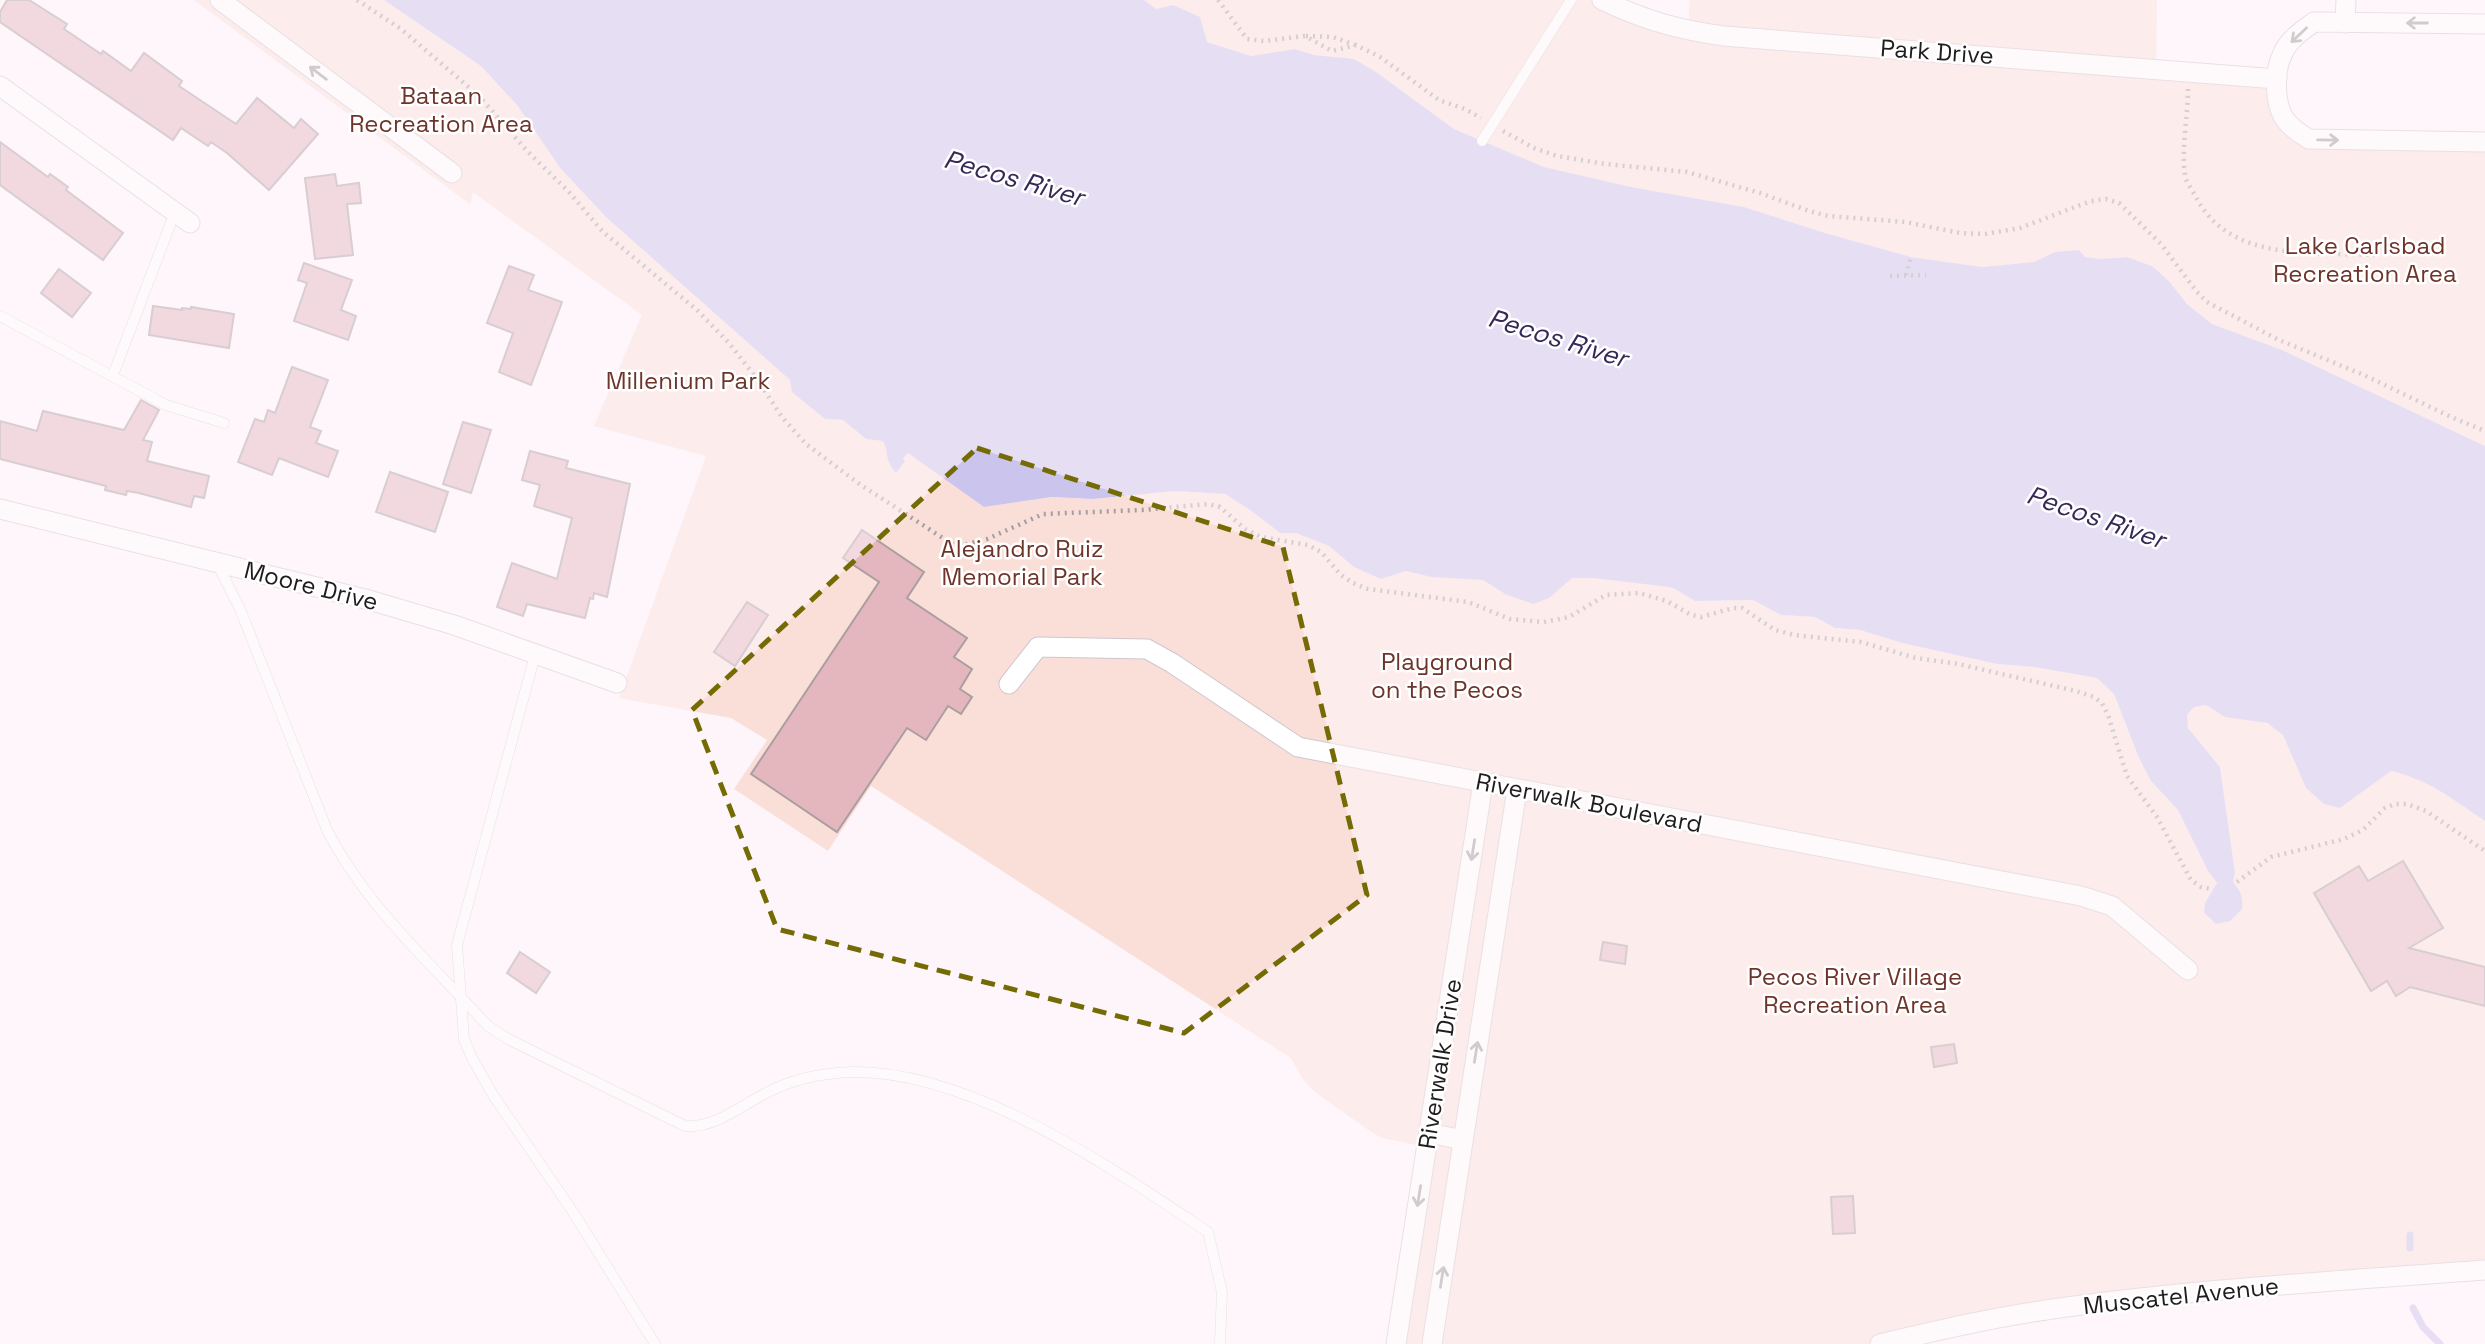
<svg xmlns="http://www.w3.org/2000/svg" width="2485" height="1344" font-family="'Space Grotesk',sans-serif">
<rect width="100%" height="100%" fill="#fef5fa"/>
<!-- green -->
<g fill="#fadfd9">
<path d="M 194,0 L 384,0 L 481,66 L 517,105 L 561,169 L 606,217 L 790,380 L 793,392 L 825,419 L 843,420 L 866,439 L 883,441 L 886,447 L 905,460 L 903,458 L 908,452 L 984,507 L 1052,497 L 1093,499 L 1175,491 L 1225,494 L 1250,510 L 1280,533 L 1296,533 L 1329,546 L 1354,567 L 1381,579 L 1406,571 L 1431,577 L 1461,577 L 1483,580 L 1505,594 L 1572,578 L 1593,578 L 1669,587 L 1675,589 L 1695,601 L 1753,600 L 1781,615 L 1815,617 L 1835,628 L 1860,630 L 1902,643 L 1997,664 L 2034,667 L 2098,678 L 2114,694 L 2139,758 L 2151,781 L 2178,810 L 2208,871 L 2217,884 L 2205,903 L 2204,913 L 2211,921 L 2233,882 L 2235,873 L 2220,767 L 2188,728 L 2186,715 L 2194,707 L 2206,705 C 2228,723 2264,714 2282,734 C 2285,738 2287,744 2289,749 C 2303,779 2305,798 2340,808 L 2391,771 C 2430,780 2452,800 2485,821 L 2485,1270 L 2220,1291 L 1880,1344 L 1396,1344 L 1426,1147 L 1382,1138 L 1370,1131 L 1315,1092 L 1302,1078 L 1291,1058 L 871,786 L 828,851 L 734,789 L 767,740 L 731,718 L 619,698 L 706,456 L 594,426 L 642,315 L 473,192 L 470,204 Z"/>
<polygon points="1144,0 1602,0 1688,31 1690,0 2157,0 2156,69 2277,79 2296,131 2485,142 2485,446 2282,350 2212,324 2187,304 2169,281 2152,266 2127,257 2101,259 2085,257 2078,250 2055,252 2034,262 1982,267 1911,257 1825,233 1744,207 1631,187 1544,167 1454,129 1376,72 1354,59 1314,55 1295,49 1251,56 1207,42 1173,5 1156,9"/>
</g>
<!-- water -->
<path fill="#cbc4ec" d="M 384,0 L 1144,0 L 1156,9 L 1173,5 L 1200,17 L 1207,42 L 1251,56 L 1295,49 L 1314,55 L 1354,59 L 1376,72 L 1454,129 L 1544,167 L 1631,187 L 1744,207 L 1825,233 L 1911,257 L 1982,267 L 2034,262 L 2055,252 L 2079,250 L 2085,257 L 2101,259 L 2127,257 L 2152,266 L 2169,281 L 2187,304 L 2212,324 L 2282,350 L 2485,446 L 2485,821 C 2453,800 2430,780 2391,771 L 2340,808 L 2324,804 L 2306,788 L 2283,735 L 2267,723 L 2225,717 L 2206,705 L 2194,707 L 2187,715 L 2188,728 L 2220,767 L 2235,873 L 2233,882 C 2241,892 2243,896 2242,909 L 2230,921 L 2216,924 L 2204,913 L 2205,903 L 2217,883 L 2208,871 L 2178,810 L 2151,781 L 2139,758 L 2114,694 L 2097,678 L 2034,667 L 1997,664 L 1902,643 L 1860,630 L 1835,628 L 1815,617 L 1781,615 L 1753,600 L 1695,601 L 1675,589 L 1669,587 L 1593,578 L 1572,578 L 1549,598 L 1533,604 L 1505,594 L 1483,580 L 1431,577 L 1406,571 L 1381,579 L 1354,567 L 1329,546 L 1296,533 L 1280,533 L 1250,510 L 1225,494 L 1175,491 L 1093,499 L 1052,497 L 984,507 L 908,453 L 903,458 L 905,461 L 896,473 C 883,457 890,454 883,441 L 866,439 L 843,420 L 825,419 L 792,392 L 790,380 L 606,217 L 561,169 L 517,105 L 481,66 Z"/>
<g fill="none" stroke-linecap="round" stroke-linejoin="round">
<!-- stream -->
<g stroke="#cbc4ec" stroke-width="7">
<polyline points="2410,1235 2410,1248"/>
<polyline points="2413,1308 2423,1327 2440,1344"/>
</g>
</g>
<!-- building -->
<g fill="#e4b6be" stroke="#aa9ea0" stroke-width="2">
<polygon points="7,0 29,0 67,24 64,29 101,54 103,51 131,71 144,53 182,81 179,86 236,124 257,98 294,128 301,119 318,134 269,190 227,153 211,142 208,146 181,128 173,140 0,22 0,12"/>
<polygon points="0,142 48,177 50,174 68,187 66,190 123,233 103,260 0,185"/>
<polygon points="335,174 337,186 359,183 361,203 347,204 353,255 315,259 305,178"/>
<polygon points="304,263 352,280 341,310 356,316 348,340 294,321 307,283 298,280"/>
<polygon points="509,266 534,275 528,290 562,302 531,385 499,372 513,333 487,323"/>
<polygon points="59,269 91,293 72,317 41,293"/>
<polygon points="153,306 182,310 182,308 191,309 191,307 234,314 229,348 149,335"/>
<polygon points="292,367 328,380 310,427 321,431 316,443 338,451 328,477 279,458 272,475 238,462 255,419 264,422 268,410 275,413"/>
<polygon points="141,400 159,410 143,440 152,442 147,461 209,476 204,498 194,496 191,507 139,493 127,491 126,495 105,490 106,486 0,459 0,421 37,431 43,411 124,430"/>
<polygon points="463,422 491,430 471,493 443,484"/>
<polygon points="530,451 568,461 566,468 630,484 607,597 594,593 593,599 590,598 585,618 527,604 523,616 497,607 512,563 557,579 572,518 534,506 540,485 522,480"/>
<polygon points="390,472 448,492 435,532 376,512"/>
<polygon points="862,530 924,572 907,598 967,638 954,657 972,669 960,689 972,697 961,714 948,706 926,740 907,728 837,832 751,774 879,582 843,558"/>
<polygon points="747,602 768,615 735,666 714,652"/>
<polygon points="2403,861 2443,928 2409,948 2485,967 2485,1006 2410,987 2396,996 2387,981 2371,991 2314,893 2359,866 2368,881"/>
<polygon points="1603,942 1627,946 1625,964 1600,960"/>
<polygon points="520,952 550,972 536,993 507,973"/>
<polygon points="1954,1044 1957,1063 1934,1067 1931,1047"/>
<polygon points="1853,1196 1855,1233 1833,1234 1831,1197"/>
</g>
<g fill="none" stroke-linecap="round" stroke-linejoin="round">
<!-- lane casing -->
<g stroke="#d1c6cc" stroke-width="11">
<g id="lane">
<polyline points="1482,141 1571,0"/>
<polyline points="0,316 166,405 224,423"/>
<polyline points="113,375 175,212"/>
<path d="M 217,563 L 240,609 L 327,830 C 366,906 431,964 488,1026 L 508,1039 L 685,1126 C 719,1129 751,1097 781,1086 C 796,1080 812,1076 828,1074 C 951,1056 1109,1166 1208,1232 L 1222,1292 L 1220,1344"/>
<polyline points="535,655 457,945 464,1039 472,1058 493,1095 573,1212 655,1344"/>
</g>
</g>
<!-- street casing -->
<g stroke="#d1c6cc" stroke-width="21">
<g id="street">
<polyline points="220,0 452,173"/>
<path d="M 1602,0 C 1644,20 1679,30 1724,36 L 2277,79"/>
<polyline points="2345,23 2346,0"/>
<path d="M 2485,24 L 2314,22 C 2303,30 2289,39 2283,53 C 2274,70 2274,101 2284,118 C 2290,127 2300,134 2309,139 L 2485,142"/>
<polyline points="0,86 190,223"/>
<polyline points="0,509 369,600 454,625 617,683"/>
<polyline points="1009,684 1038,647 1147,649 1172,663 1298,747 2081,896 2112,906 2188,970"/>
<polyline points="1429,1133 1463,1140"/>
<polyline points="1396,1344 1483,783"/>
<polyline points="1432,1344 1517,789"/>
<path d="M 1880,1344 C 1935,1331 1990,1318 2046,1310 C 2192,1289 2339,1281 2485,1270"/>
</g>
</g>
<!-- path -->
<g stroke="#a49ea2" stroke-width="4.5" stroke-dasharray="2 5" stroke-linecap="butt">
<polyline points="357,0 401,29 479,96 527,151 568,191 603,232 697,310 729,343 757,379 782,417 806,444 858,483 952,544 963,545 987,539 1043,514 1142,510 1208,504 1220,507 1245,529 1261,537 1308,545 1321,552 1341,575 1353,583 1368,589 1468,602 1510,619 1544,622 1569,617 1606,595 1639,593 1667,601 1691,615 1701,617 1733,608 1742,608 1775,630 1794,635 1861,642 1916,658 1958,664 2076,691 2094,697 2102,703 2108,715 2127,776 2157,817 2191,880 2201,887 2211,889"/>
<polyline points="1218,0 1247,39 1264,41 1305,36 1332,51 1356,45 1380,57 1439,100 1465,109 1481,118"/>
<polyline points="1306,36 1333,37 1355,45"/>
<path d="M 2188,89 C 2188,117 2181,147 2185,175 C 2186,183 2193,191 2197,199 C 2231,262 2313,252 2375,255"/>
<polyline points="1503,131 1534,148 1557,156 1605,164 1687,172 1760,193 1809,211 1828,216 1906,222 1960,233 1985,234 2020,228 2091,201 2106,199 2119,203 2161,244 2197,292 2207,302 2279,340 2364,375 2451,417 2485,431"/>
<polyline points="1906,275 1911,257"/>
<polyline points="1890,276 1926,275"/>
<polyline points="2237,882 2271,857 2344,839 2363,830 2385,808 2395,804 2407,804 2426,811 2485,851"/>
</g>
<!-- lane -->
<use href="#lane" stroke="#fff" stroke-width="10"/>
<!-- street -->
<use href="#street" stroke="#fff" stroke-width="19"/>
</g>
<!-- one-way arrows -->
<defs><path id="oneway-shaft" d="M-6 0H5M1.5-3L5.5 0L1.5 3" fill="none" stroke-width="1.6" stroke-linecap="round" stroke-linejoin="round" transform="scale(1.75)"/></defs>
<g stroke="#9a999a">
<use href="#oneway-shaft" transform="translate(2417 23) rotate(-180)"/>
<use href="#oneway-shaft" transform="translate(2299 35) rotate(137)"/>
<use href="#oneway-shaft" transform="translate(318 73) rotate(-143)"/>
<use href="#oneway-shaft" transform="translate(2328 140) rotate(1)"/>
<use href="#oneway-shaft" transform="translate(1473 850) rotate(99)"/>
<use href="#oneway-shaft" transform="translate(1476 1052) rotate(-81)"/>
<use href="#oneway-shaft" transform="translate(1419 1196) rotate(99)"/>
<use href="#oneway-shaft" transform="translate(1442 1277) rotate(-81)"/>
</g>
<!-- marked area -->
<path d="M0 0H2485V1344H0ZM 977,448 L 1283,547 L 1367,895 L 1184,1033 L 777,929 L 692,710 Z" fill="#fef5fa" fill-opacity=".55" fill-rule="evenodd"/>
<path fill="none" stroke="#746b05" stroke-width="5" stroke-dasharray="14 9" stroke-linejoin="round" d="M 977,448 L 1283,547 L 1367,895 L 1184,1033 L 777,929 L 692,710 Z"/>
<g text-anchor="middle" stroke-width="5" stroke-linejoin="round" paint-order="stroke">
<!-- street labels -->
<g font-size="24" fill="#1f1c1e" stroke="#fff">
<text transform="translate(1937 52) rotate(4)" y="8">Park Drive</text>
<text transform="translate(311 586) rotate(14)" y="8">Moore Drive</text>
<text transform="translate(1589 803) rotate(11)" y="8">Riverwalk Boulevard</text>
<text transform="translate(1440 1064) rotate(-81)" y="8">Riverwalk Drive</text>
<text transform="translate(2181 1296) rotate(-6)" y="8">Muscatel Avenue</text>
</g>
<!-- park labels -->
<g font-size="24" fill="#6e342a" stroke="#fff">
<text x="441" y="104">Bataan<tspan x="441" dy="28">Recreation Area</tspan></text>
<text x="2365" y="254">Lake Carlsbad<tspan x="2365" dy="28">Recreation Area</tspan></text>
<text x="688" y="389">Millenium Park</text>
<text x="1022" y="557">Alejandro Ruiz<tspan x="1022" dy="28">Memorial Park</tspan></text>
<text x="1447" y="670">Playground<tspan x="1447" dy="28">on the Pecos</tspan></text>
<text x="1855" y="985">Pecos River Village<tspan x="1855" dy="28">Recreation Area</tspan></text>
</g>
<!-- water labels -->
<g font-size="26" font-style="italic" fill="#36295a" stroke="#fff">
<text transform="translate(1014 178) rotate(16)" y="9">Pecos River</text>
<text transform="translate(1558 338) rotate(17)" y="9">Pecos River</text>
<text transform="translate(2096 517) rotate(19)" y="9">Pecos River</text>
</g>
</g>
</svg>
